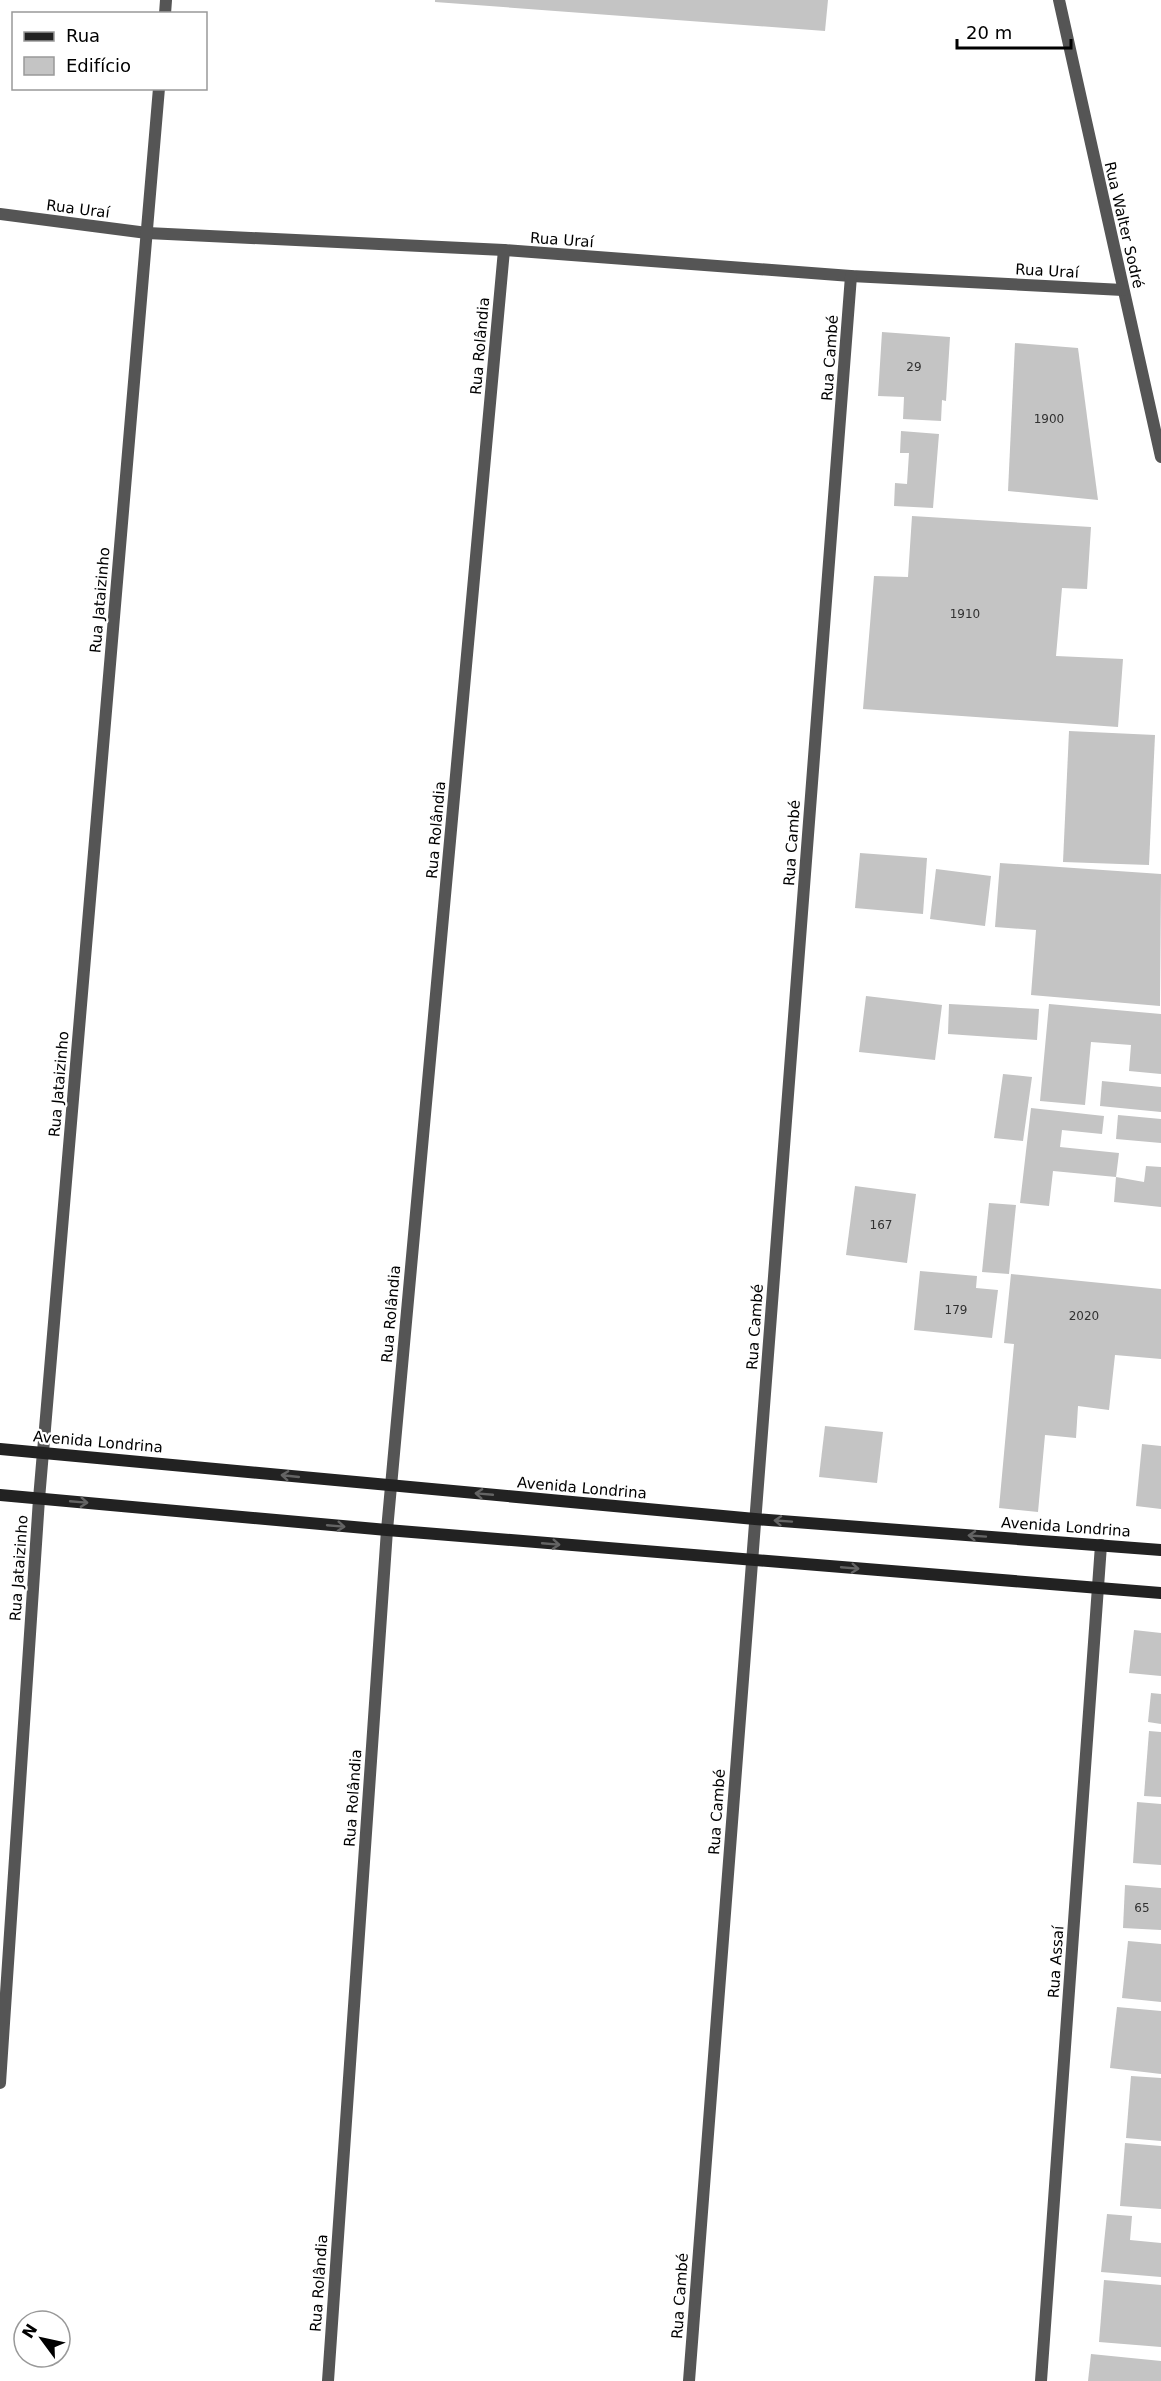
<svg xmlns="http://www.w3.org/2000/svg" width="1161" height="2381" font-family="'DejaVu Sans',sans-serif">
<rect width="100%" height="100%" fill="#fff"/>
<!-- building -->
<g fill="#c4c4c4">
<polygon points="435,0 828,0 825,31 435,2"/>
<polygon points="882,332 950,337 946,401 942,400 941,421 903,419 904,397 878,396"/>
<polygon points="1015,343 1078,348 1098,500 1008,491"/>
<polygon points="901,431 939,434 933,508 894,506 895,483 907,484 909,453 900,453"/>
<polygon points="912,516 1091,527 1087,589 1062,588 1056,656 1123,659 1118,727 863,709 874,576 908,577"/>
<polygon points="1069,731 1155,735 1149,865 1063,862"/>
<polygon points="860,853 927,858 923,914 855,908"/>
<polygon points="1000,863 1161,874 1160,1006 1031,995 1036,930 995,927"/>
<polygon points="936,869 991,876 985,926 930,919"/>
<polygon points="866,996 942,1005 935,1060 859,1052"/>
<polygon points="949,1004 1039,1009 1037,1040 948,1034"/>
<polygon points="1049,1004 1161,1014 1161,1074 1129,1071 1131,1045 1091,1042 1085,1105 1040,1101"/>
<polygon points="1003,1074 1032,1077 1023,1141 994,1138"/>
<polygon points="1102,1081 1161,1087 1161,1112 1100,1106"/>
<polygon points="1031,1108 1104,1116 1102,1134 1062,1130 1060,1147 1119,1153 1116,1177 1144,1182 1146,1166 1161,1167 1161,1207 1114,1202 1116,1177 1053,1171 1049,1206 1020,1203"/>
<polygon points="1118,1115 1161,1119 1161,1143 1116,1139"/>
<polygon points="855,1186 916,1194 907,1263 846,1255"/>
<polygon points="989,1203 1016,1205 1009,1274 982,1272"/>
<polygon points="920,1271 977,1276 976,1288 998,1290 992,1338 914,1330"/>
<polygon points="1011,1274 1161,1289 1161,1359 1115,1355 1109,1410 1078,1406 1076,1438 1045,1435 1038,1512 999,1508 1014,1344 1004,1343"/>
<polygon points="825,1426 883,1432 877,1483 819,1477"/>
<polygon points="1142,1444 1161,1446 1161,1509 1136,1506"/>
<polygon points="1134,1630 1161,1633 1161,1676 1129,1673"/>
<polygon points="1151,1693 1161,1694 1161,1724 1148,1722"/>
<polygon points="1149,1731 1161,1732 1161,1797 1144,1796"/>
<polygon points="1137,1802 1161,1804 1161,1865 1133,1863"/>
<polygon points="1125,1885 1161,1888 1161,1930 1123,1928"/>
<polygon points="1128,1941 1161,1944 1161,2002 1122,1998"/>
<polygon points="1117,2007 1161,2011 1161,2074 1110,2068"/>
<polygon points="1131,2076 1161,2078 1161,2141 1126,2138"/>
<polygon points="1125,2143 1161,2146 1161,2209 1120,2206"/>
<polygon points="1107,2214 1132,2216 1130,2240 1161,2243 1161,2277 1101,2272"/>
<polygon points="1104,2280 1161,2285 1161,2347 1099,2342"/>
<polygon points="1091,2354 1161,2361 1161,2381 1088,2381"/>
</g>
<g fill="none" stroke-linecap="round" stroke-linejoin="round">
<!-- street -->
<g stroke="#555" stroke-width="12">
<polyline points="1059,0 1161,457"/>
<polyline points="165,14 166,0"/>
<polyline points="0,214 147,233 504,250 851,276 1123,290"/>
<polyline points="0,2083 39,1499 159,88"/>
<polyline points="328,2381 387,1530 504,250"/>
<polyline points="689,2381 851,276"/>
<polyline points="1041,2381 1101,1545"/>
</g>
<!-- secondary -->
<g stroke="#222" stroke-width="12">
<polyline points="0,1449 755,1519 1161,1550"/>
<polyline points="0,1495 387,1530 1161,1593"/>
</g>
</g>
<!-- one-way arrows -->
<defs><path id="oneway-shaft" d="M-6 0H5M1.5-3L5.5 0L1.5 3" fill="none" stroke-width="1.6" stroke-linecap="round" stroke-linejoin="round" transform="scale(1.5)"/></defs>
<g stroke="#646464">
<use href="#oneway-shaft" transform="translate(290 1476) rotate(-174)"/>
<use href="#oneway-shaft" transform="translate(484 1494) rotate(-175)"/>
<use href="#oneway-shaft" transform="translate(79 1502) rotate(5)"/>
<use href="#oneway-shaft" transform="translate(783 1521) rotate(-176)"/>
<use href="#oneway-shaft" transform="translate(336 1526) rotate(5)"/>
<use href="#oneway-shaft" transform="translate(977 1536) rotate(-176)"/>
<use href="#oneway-shaft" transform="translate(551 1544) rotate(5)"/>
<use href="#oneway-shaft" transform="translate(850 1568) rotate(5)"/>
</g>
<g text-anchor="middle" stroke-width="4.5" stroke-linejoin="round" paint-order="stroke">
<!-- number labels -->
<g font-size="12" fill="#313131">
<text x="914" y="371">29</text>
<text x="1049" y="423">1900</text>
<text x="965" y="618">1910</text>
<text x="881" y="1229">167</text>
<text x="956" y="1314">179</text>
<text x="1084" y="1320">2020</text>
<text x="1142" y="1912">65</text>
</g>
<!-- street labels -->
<g font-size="15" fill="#000" stroke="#fff">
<text transform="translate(78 209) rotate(7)" y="5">Rua Uraí</text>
<text transform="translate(1124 225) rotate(77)" y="5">Rua Walter Sodré</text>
<text transform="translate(562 240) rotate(4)" y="5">Rua Uraí</text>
<text transform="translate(1047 271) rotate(3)" y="5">Rua Uraí</text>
<text transform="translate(480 346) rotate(-85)" y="5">Rua Rolândia</text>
<text transform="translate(830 358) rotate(-86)" y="5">Rua Cambé</text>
<text transform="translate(100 600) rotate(-85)" y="5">Rua Jataizinho</text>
<text transform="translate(436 830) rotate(-85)" y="5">Rua Rolândia</text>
<text transform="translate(792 843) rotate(-86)" y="5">Rua Cambé</text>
<text transform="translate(59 1084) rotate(-85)" y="5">Rua Jataizinho</text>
<text transform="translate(391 1314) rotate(-85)" y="5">Rua Rolândia</text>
<text transform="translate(755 1327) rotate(-86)" y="5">Rua Cambé</text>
<text transform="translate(98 1442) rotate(5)" y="5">Avenida Londrina</text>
<text transform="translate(582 1488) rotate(5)" y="5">Avenida Londrina</text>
<text transform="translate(1066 1527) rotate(4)" y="5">Avenida Londrina</text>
<text transform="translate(19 1568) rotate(-86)" y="5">Rua Jataizinho</text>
<text transform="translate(353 1798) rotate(-86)" y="5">Rua Rolândia</text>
<text transform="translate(717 1812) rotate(-86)" y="5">Rua Cambé</text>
<text transform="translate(1056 1962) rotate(-86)" y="5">Rua Assaí</text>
<text transform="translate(319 2283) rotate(-86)" y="5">Rua Rolândia</text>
<text transform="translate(680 2296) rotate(-86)" y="5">Rua Cambé</text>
</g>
</g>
<!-- legend -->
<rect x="12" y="12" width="195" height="78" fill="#ffffff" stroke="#999999" stroke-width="1.5"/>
<rect x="24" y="32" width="30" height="9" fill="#222222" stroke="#999999" stroke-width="1.5"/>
<text x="66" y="42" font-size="18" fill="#000000">Rua</text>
<rect x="24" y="57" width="30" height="18" fill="#c4c4c4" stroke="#999999" stroke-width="1.5"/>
<text x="66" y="72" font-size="18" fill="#000000">Edifício</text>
<!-- north arrow -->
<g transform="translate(42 2339) rotate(303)"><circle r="28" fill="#ffffff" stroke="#999999" stroke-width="1.5"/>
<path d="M0-4.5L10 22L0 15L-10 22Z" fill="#000000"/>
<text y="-9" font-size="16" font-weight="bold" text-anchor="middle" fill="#000000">N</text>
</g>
<!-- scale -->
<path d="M957 39v9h114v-9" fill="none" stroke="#000000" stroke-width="3"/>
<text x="966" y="39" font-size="18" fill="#000000" stroke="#ffffff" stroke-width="4.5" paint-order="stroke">20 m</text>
</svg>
